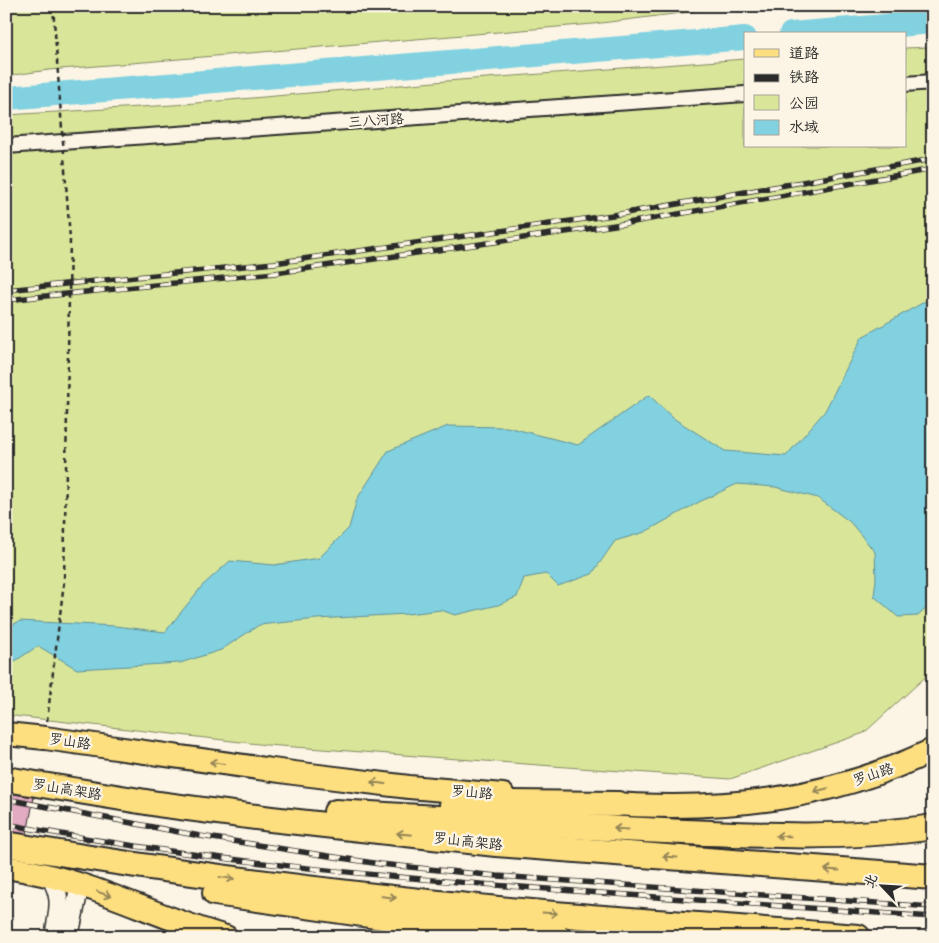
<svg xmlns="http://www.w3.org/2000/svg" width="939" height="943" font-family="Sriracha,'LXGW WenKai TC',sans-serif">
<rect width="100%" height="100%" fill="#fcf5e5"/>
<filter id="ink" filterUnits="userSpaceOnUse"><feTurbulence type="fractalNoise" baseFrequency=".02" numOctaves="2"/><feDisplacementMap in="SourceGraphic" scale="10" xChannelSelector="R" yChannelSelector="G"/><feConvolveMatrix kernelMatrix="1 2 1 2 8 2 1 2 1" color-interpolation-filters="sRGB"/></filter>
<g filter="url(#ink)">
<!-- green -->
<g fill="#d9e699" stroke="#828862">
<polygon points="6,6 738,6 593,24 49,70 6,76"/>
<polygon points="933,47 933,670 864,733 730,779 267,745 6,715 6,115 173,105 446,81 745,59 745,146 905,146 905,48"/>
</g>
<!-- water -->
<polygon fill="#82d1e0" stroke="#5f8f98" points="933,297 933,602 918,616 898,617 874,596 876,579 875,552 850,522 818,498 775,487 737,484 699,502 645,532 615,541 592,574 558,586 546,574 524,578 517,597 498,605 455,615 441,610 407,614 317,619 259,625 221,650 180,663 77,669 38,646 6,667 6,628 20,621 115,626 165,632 203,585 230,561 274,565 319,558 349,528 357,499 388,451 448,426 507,427 578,445 649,395 673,418 725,451 786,456 825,411 862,337"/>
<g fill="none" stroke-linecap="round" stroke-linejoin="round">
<!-- river -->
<g stroke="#82d1e0" stroke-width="24">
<polyline points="791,34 933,22"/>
<polyline points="6,98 745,38"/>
</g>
</g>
<!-- building -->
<polygon fill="#e2abc1" stroke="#2b2b2b" points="6,793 34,797 27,834 6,831"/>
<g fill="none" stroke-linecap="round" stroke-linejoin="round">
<!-- minor casing -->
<g stroke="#2b2b2b" stroke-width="18">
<g id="minor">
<polyline points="905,84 933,82"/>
<polyline points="6,146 745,94"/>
</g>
</g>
<!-- tertiary casing -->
<g stroke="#2b2b2b" stroke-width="21">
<g id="tertiary">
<path d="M 49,875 C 64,898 58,911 54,937"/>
<polyline points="69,937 80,884"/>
</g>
</g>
<!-- primary casing -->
<g stroke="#2b2b2b" stroke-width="26">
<g id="primary">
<polyline points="6,734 45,738 294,773 409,787 503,795"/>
<path d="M 600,803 C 718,812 825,802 933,750"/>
<path d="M 6,867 C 30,871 54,876 78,884 C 128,900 175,923 226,937"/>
</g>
</g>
<!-- trunk casing -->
<g stroke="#2b2b2b" stroke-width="28">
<g id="trunk">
<polyline points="6,779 158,804 271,819 496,844 933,877"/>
<polyline points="452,805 509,803 618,804"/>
<path d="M 336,812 C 445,818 555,826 664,831 C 754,835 843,840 933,827"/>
<path d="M 6,844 C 166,872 327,892 488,908 C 611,920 735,927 858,937"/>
<polyline points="215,893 467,929 558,937"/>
</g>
</g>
<!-- path -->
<g stroke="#2b2b2b" stroke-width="2.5" stroke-dasharray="5 4" stroke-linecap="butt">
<polyline points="53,6 62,129"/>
<polyline points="47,721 64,582 70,239 64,156"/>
</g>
<!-- minor -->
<use href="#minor" stroke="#fcf5e5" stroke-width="14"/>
<!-- tertiary -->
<use href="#tertiary" stroke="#fcf5e5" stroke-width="18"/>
<!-- primary -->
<use href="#primary" stroke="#fedf80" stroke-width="22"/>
<!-- trunk -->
<use href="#trunk" stroke="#fedf80" stroke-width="24"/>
<!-- rail casing -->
<g stroke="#2b2b2b" stroke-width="5.5">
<g id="rail">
<polyline points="6,290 274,263 620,214 933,159"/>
<polyline points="6,300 275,273 622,224 933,169"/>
<polyline points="6,799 200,836 380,864 497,876 933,907"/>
<path d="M 6,824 C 198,861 392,878 587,892 C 702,900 818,909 933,917"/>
</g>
</g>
<!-- rail -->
<use href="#rail" stroke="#fcf5e5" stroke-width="4" stroke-dasharray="11" stroke-linecap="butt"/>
<!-- path-bridge -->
<polyline stroke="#2b2b2b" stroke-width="2.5" stroke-dasharray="5 4" stroke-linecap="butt" points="62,131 64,153"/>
</g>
<!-- one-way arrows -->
<defs><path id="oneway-shaft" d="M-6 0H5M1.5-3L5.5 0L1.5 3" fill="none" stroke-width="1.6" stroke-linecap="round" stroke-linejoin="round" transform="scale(1.25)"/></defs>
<g stroke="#948556">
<use href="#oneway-shaft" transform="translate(217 763) rotate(-172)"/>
<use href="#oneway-shaft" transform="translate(378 783) rotate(-173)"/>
<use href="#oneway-shaft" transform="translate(821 790) rotate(167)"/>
<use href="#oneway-shaft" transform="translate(621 829) rotate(-177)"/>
<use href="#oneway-shaft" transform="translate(404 834) rotate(-174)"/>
<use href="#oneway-shaft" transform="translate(783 836) rotate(-178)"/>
<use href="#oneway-shaft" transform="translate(670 857) rotate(-176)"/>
<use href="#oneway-shaft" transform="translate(832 870) rotate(-176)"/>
<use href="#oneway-shaft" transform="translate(227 878) rotate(8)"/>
<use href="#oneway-shaft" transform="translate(104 894) rotate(21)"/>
<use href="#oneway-shaft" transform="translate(389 897) rotate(6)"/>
<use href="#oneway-shaft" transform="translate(550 913) rotate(4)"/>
</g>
</g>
<g text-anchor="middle" stroke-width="4.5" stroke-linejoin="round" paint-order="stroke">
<!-- street labels -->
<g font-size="14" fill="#2b2b2b" stroke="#fcf5e5">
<text transform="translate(376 120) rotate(-4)" y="5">三八河路</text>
<text transform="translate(70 741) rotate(8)" y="5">罗山路</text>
<text transform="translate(873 774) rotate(-19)" y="5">罗山路</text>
<text transform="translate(67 789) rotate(9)" y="5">罗山高架路</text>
<text transform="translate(472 792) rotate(5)" y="5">罗山路</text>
<text transform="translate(468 841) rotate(6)" y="5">罗山高架路</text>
</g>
</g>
<!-- margin -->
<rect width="939" height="943" fill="none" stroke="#fcf5e5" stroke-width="25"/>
<rect x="12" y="12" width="914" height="918" fill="none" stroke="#2b2b2b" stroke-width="2" filter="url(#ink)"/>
<!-- legend -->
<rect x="744" y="32" width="162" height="115" fill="#fcf5e5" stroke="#a8a49b"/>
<rect x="754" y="49" width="25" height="8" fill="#fedf80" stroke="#a8a49b"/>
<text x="789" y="58" font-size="15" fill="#2b2b2b">道路</text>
<rect x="754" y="74" width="25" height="8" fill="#2b2b2b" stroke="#a8a49b"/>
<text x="789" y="82" font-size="15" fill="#2b2b2b">铁路</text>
<rect x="754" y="95" width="25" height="15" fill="#d9e699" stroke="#a8a49b"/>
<text x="789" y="108" font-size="15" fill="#2b2b2b">公园</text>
<rect x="754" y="120" width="25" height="15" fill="#82d1e0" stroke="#a8a49b"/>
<text x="789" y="132" font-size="15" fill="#2b2b2b">水域</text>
<!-- north arrow -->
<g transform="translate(882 886) rotate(295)" stroke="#fcf5e5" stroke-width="4" paint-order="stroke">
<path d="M0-4L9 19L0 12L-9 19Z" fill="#2b2b2b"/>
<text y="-8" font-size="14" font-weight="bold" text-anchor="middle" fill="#2b2b2b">北</text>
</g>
</svg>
